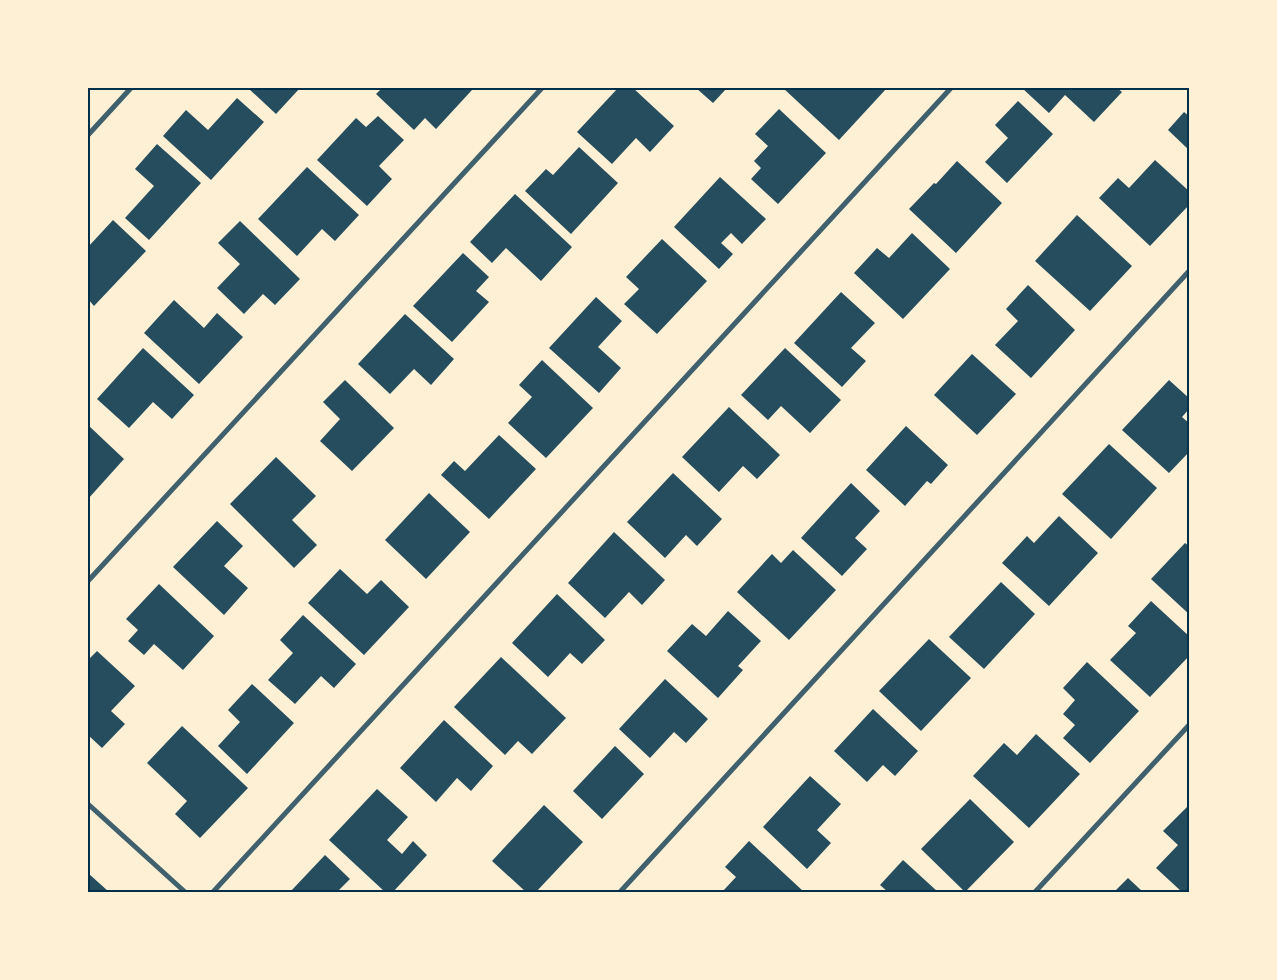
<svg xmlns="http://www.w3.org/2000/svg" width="1277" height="980" font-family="'Golos Text',sans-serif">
<rect width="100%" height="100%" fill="#fdf0d5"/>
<!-- building -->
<g fill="#264d5e">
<polygon points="248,88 300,88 276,114"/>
<polygon points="382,88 469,88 472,90 436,129 425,118 414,130 376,94"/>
<polygon points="618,88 633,88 674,126 650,152 636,138 612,164 577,132"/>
<polygon points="696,88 727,88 713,103"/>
<polygon points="783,88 885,88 886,89 839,140"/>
<polygon points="1022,88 1117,88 1122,92 1094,122 1065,95 1049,113"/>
<polygon points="237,98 264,122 211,180 163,136 186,110 208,130"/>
<polygon points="1018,101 1053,134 1007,183 985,162 1008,138 995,125"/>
<polygon points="779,109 826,153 778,204 751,179 761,168 754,161 768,146 755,134"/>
<polygon points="1184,112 1190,117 1190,151 1168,130"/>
<polygon points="378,116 404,140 379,166 392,179 367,206 317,160 356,118 366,127"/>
<polygon points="157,144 201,183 149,240 125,218 154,186 135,169"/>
<polygon points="579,147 618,183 571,234 525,191 546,169 553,175"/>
<polygon points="1155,160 1190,192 1190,204 1150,246 1099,198 1118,178 1129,188"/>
<polygon points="957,161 1002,203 956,253 909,209 934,183 936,184"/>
<polygon points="307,167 359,215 335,241 322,229 297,256 258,219"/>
<polygon points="720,177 766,219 742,244 731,233 721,243 733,254 719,269 674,227"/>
<polygon points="515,194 572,247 541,281 506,248 492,263 470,242"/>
<polygon points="1077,215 1132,266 1090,311 1035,261"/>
<polygon points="113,220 146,251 94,306 88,299 88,247"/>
<polygon points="240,221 300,279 275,305 263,294 244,314 217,288 240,264 218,243"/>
<polygon points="912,233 950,269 903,319 854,273 877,248 889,258"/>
<polygon points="662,239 707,281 657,334 624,304 639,289 626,277"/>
<polygon points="463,253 489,277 476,291 489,302 452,342 413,306"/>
<polygon points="1028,285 1075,330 1031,378 995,345 1018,321 1006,309"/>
<polygon points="841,292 875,323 851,348 866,361 842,387 794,343"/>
<polygon points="596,297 622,321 598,347 621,368 599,393 549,348"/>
<polygon points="174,300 204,328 217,313 243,337 199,384 144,333"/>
<polygon points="405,314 454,359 431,385 414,369 390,394 358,364"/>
<polygon points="143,348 194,395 172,419 153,402 129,428 97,399"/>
<polygon points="785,348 841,400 810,433 781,406 768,420 741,395"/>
<polygon points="972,354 1016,394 977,435 934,395"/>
<polygon points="542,360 593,408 546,458 508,423 532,397 519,385"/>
<polygon points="345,380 394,428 352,471 320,441 340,419 323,402"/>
<polygon points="1169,380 1190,399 1190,408 1182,417 1190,424 1190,451 1169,473 1122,430"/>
<polygon points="729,407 780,455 757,479 743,466 719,492 682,457"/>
<polygon points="88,425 124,459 88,499"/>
<polygon points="906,426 948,465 931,484 927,481 905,506 866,470"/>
<polygon points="499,435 536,469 489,519 441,475 454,461 465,471"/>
<polygon points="1109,444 1157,488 1111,539 1062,494"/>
<polygon points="276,457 316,496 292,520 317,545 294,568 230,504"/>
<polygon points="673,473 722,519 697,546 686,535 665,558 627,522"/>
<polygon points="851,483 880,511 855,538 867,549 842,576 801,538"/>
<polygon points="429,493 470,532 426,579 385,540"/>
<polygon points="1059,516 1098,553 1049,606 1002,563 1027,536 1034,543"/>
<polygon points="217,521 243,546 224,566 248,588 224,615 173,567"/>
<polygon points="614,532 665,580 642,605 629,592 605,618 568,583"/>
<polygon points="1185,543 1190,547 1190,615 1151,579"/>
<polygon points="793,550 836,590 789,640 737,592 772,554 781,563"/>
<polygon points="340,569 367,594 381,580 409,607 364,655 308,603"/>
<polygon points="1001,582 1035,614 984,669 949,637"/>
<polygon points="159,584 214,636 183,670 154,644 144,655 128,641 138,630 126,619"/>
<polygon points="557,594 605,640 582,664 570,653 548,677 512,643"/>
<polygon points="1151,601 1190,637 1190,655 1150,697 1110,660 1136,633 1128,626"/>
<polygon points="728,611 761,641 738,666 743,670 718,698 667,651 692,624 706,636"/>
<polygon points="303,615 356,664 334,688 321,676 295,704 268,680 293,653 280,640"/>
<polygon points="929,639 971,678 921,731 879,691"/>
<polygon points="97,651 135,686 111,711 125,724 102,748 88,735 88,660"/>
<polygon points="501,657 566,718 532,754 518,741 505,755 454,707"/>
<polygon points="1087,662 1139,711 1090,763 1063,738 1075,725 1063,714 1075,700 1063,688"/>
<polygon points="665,679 708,719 686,743 674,732 650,758 619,729"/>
<polygon points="252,684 294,723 247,774 218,746 240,722 228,710"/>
<polygon points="873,709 918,751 895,776 883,765 867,782 834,751"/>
<polygon points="444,720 493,766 471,791 457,778 436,802 400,768"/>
<polygon points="182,726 248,788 200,838 175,814 187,801 147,763"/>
<polygon points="1036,734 1080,774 1029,828 973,776 1004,743 1017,755"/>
<polygon points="615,746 644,774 602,819 573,791"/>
<polygon points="810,776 841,804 817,830 831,843 807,869 763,827"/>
<polygon points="377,789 408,817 387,840 402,854 413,841 427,855 393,892 385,892 329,840"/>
<polygon points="970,799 1014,842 965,892 921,849"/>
<polygon points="544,805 583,842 536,892 526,892 492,861"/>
<polygon points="1188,806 1190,807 1190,891 1188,892 1182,892 1156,868 1178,845 1163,831"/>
<polygon points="749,841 803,891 801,892 722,892 736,877 725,867"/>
<polygon points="325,855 350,879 337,892 290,892"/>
<polygon points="903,860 938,892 888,892 880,885"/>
<polygon points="88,873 109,892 88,892"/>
<polygon points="1128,878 1143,892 1114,892"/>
</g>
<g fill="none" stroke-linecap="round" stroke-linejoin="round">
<!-- minor -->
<g stroke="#3f606c" stroke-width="5">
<polyline points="88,135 131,88"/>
<polyline points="88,581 542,88"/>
<polyline points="88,804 185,892"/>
<polyline points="213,892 951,88"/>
<polyline points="620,892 1190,270"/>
<polyline points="1035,892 1190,724"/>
</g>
</g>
<!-- border -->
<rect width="1277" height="980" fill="none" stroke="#fdf0d5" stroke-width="178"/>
<rect x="89" y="89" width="1099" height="802" fill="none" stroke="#003049" stroke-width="2"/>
</svg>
